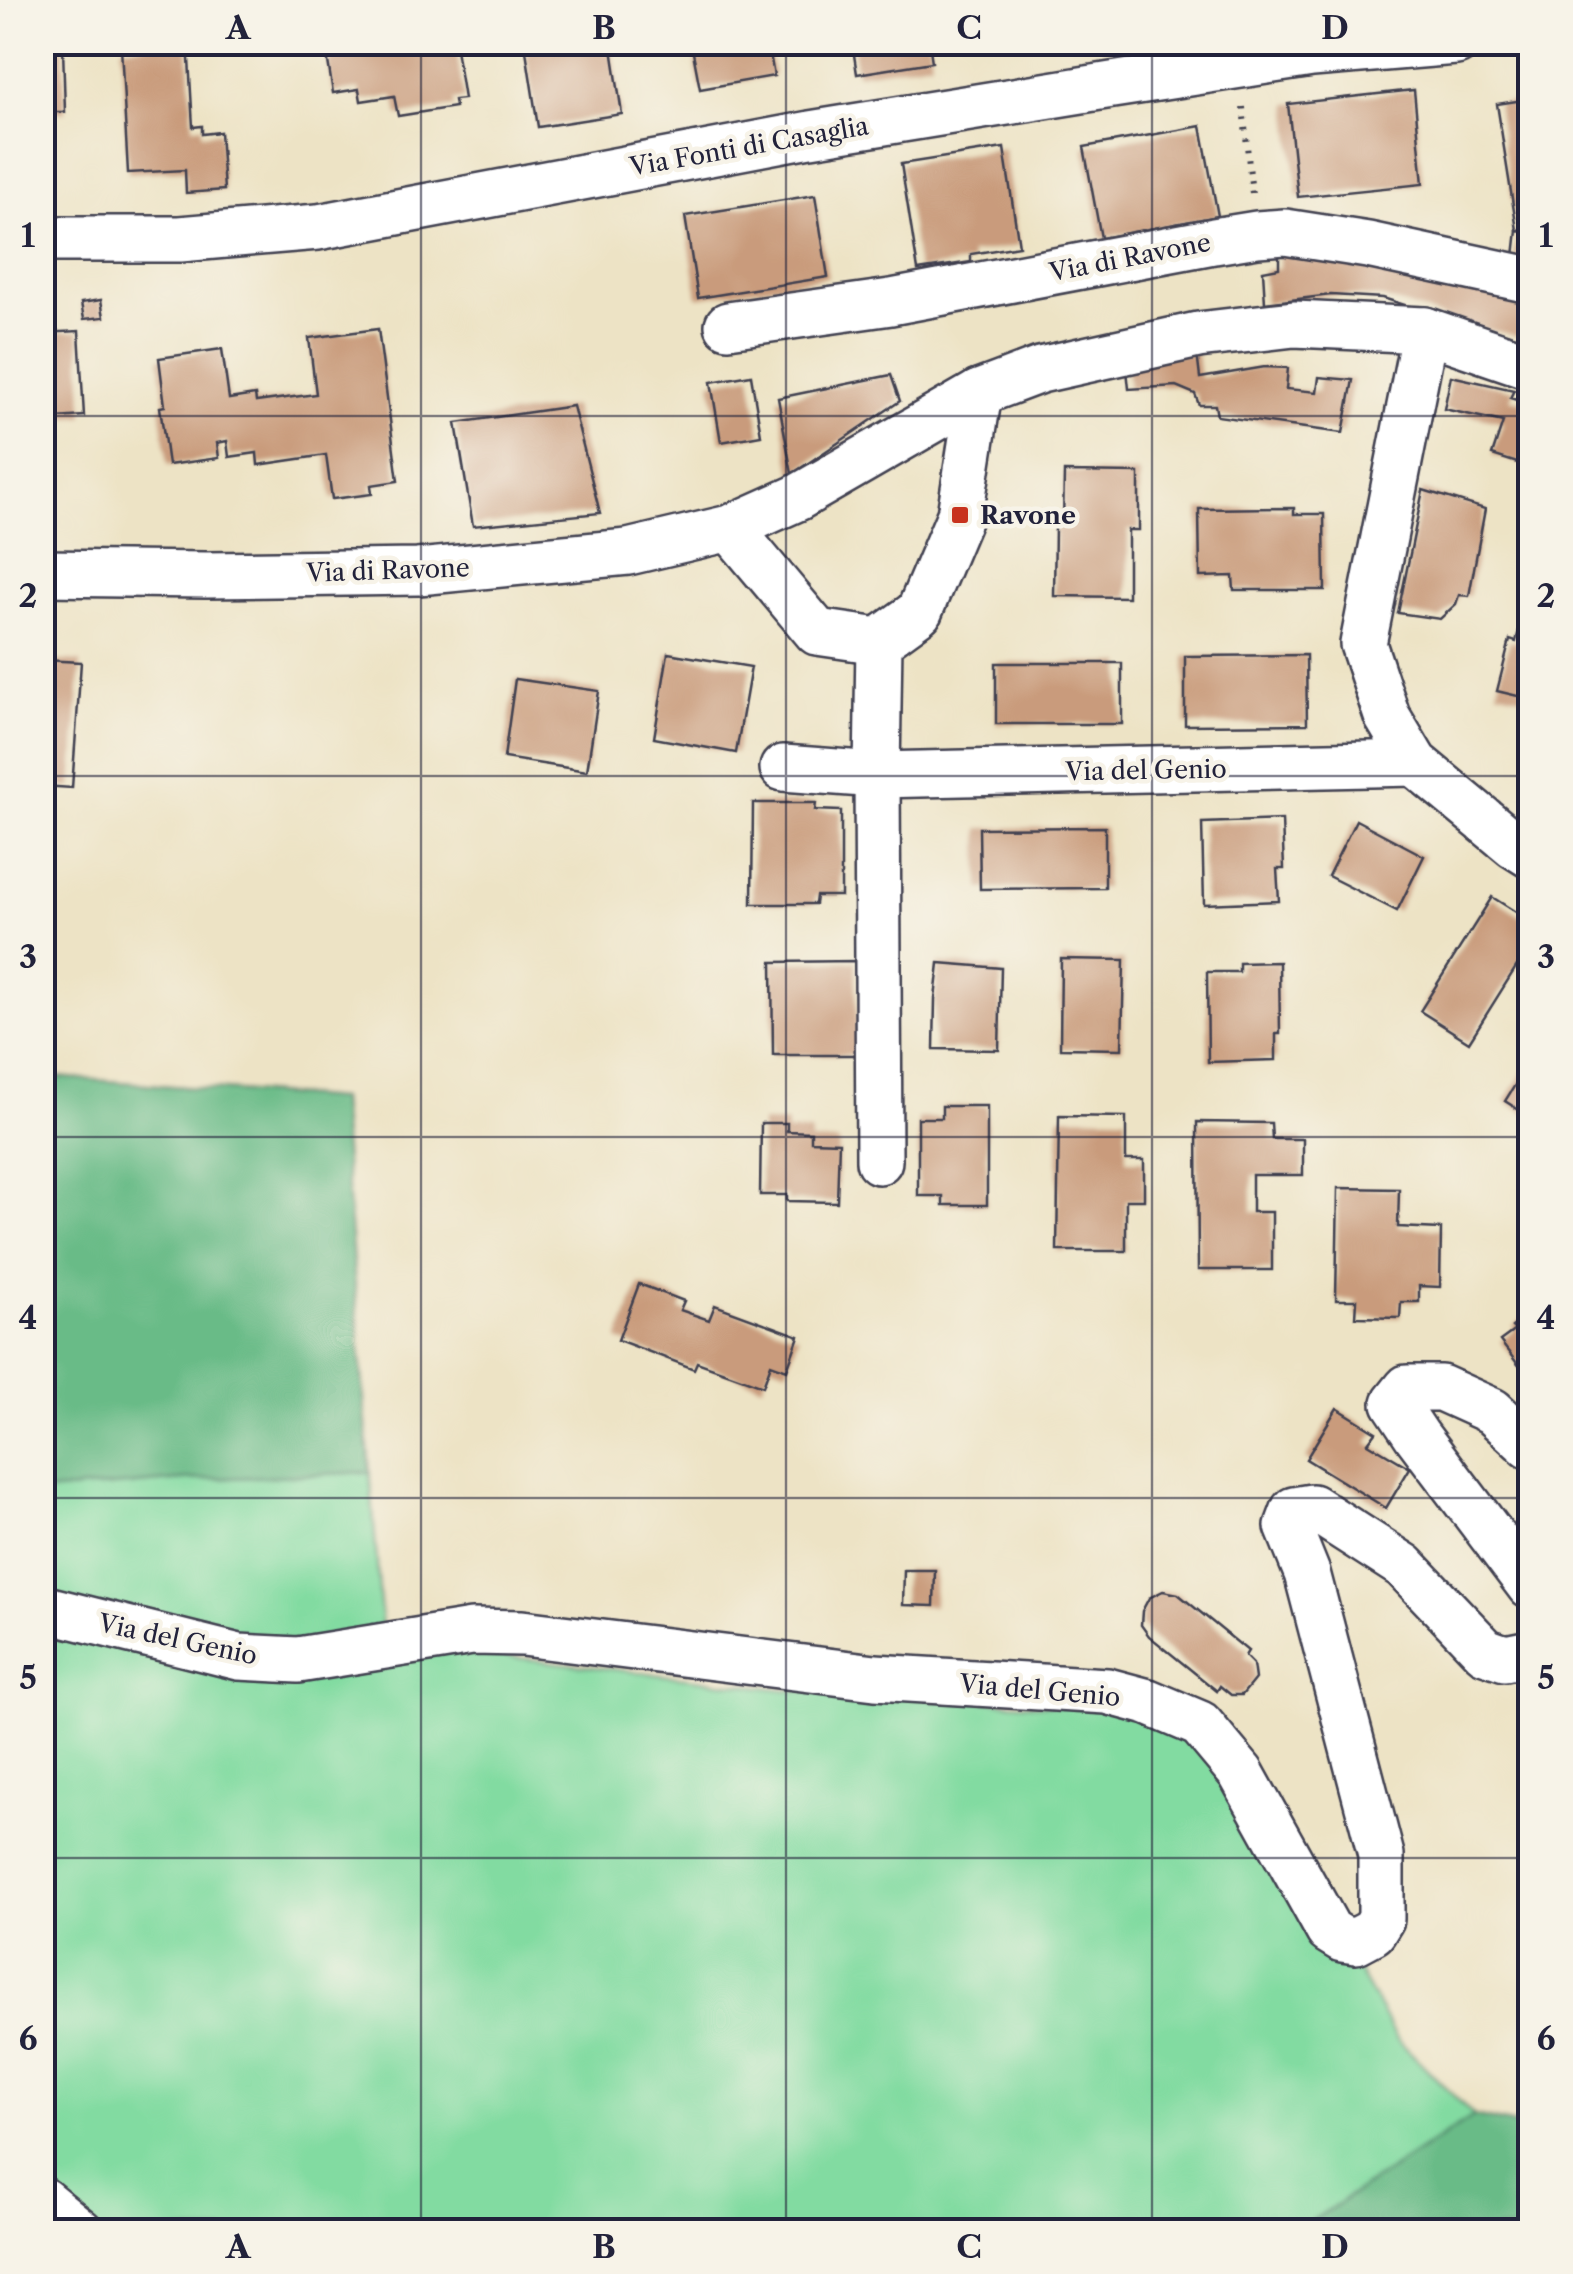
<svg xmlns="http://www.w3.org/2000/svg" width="1573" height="2274" font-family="'Libre Caslon Text',serif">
<rect width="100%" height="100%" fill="#f7f3e8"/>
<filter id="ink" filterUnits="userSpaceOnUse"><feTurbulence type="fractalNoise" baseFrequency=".01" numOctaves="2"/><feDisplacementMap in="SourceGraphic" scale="20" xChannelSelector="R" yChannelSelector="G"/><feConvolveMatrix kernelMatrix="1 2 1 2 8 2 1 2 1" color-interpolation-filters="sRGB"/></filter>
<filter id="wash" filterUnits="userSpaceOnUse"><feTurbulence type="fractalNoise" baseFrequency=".0048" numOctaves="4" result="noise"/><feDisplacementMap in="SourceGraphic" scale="40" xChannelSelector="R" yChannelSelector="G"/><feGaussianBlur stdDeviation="2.25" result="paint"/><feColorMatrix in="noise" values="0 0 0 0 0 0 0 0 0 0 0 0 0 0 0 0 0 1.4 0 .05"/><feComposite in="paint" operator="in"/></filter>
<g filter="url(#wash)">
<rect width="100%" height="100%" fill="#ede3c5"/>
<!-- green -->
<polygon fill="#82dba1" stroke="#527e6e" stroke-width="2.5" points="370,1472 383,1642 788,1690 1171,1712 1284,1841 1397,2039 1474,2116 1296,2231 43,2232 43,1492 182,1480"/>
<!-- forest -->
<g fill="#69bb87" stroke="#466e61" stroke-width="2.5">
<polygon points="43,1076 340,1099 370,1472 182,1480 43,1492"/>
<polygon points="1474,2116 1530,2128 1530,2231 1296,2231"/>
</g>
<g id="blocks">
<!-- building -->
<g fill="#c99b7c">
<polygon points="188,42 193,127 202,126 202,134 220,132 224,190 186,193 185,170 128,173 121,47"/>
<polygon points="325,42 399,42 399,46 419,42 455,42 464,99 454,100 455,107 398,116 394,96 361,101 359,89 333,93"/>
<polygon points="533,42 611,42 622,114 538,127 525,44"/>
<polygon points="691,42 768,42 774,76 700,89"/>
<polygon points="852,42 929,42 932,62 857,74"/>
<polygon points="42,48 63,48 65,112 48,112 48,134 42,134"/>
<polygon points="1414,90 1423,184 1298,197 1288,104"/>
<polygon points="1530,99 1530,228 1517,230 1497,104"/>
<polygon points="1201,126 1218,216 1101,238 1084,147"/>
<polygon points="1004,148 1019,246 971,254 971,262 918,270 901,164"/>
<polygon points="815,195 828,277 698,298 685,216"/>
<polygon points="1517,230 1530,233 1530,259 1514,256"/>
<polygon points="1279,249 1530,290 1530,339 1464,324 1383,298 1331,295 1265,303 1263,271 1279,268"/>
<polygon points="101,300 104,317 84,319 81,303"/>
<polygon points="378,329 398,481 371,485 372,494 332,499 326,455 258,465 257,453 229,457 227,441 217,443 219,458 168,465 160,407 165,406 159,358 222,349 229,399 255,395 256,402 316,394 309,338"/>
<polygon points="79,331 84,416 42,419 42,333"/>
<polygon points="1197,353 1200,378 1265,367 1288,368 1286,389 1317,392 1319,377 1353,380 1343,433 1217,416 1215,405 1199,405 1195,394 1176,386 1129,389 1126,360"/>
<polygon points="751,375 761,435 721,442 711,382"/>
<polygon points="891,375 900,401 792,474 778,398"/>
<polygon points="1451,376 1514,390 1510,398 1530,404 1530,467 1492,455 1503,422 1444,409"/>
<polygon points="573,406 600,513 473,526 456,423"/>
<polygon points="1064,472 1139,473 1139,530 1128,530 1128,597 1054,596 1055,525 1063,525"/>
<polygon points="1423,490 1485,509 1469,596 1459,595 1456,604 1440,619 1398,613"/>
<polygon points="1294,508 1294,514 1324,514 1325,590 1234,590 1233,576 1200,577 1199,509"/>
<polygon points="1520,626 1530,628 1530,699 1497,691 1510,640 1516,642"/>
<polygon points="668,653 751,667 736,753 654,738"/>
<polygon points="1306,655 1307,724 1185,725 1185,656"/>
<polygon points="42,660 81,662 72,788 42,786"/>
<rect x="996" y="663" width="126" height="61"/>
<polygon points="515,679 599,691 587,771 504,758"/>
<polygon points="753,803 816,803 815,810 841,811 841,896 816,896 815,904 752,904"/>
<polygon points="1282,820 1284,869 1277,869 1279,901 1204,904 1202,823"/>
<polygon points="1356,820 1424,856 1397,911 1328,876"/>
<polygon points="1105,827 1105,888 980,889 979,828"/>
<polygon points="1492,897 1530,921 1530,945 1469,1042 1420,1011"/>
<polygon points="1061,959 1124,960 1122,1049 1060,1048"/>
<polygon points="856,961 857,1055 773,1055 772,962"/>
<polygon points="1279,962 1280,1034 1276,1034 1276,1060 1208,1062 1207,972 1239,972 1239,963"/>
<polygon points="939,963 1001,968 999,1050 934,1049 935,999"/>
<polygon points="1530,1061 1530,1117 1505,1101"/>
<polygon points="942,1106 987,1106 987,1205 943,1205 943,1196 918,1196 918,1118 942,1118"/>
<polygon points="1059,1116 1126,1117 1126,1160 1144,1160 1144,1200 1126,1200 1126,1251 1057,1251"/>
<polygon points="1197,1122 1271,1123 1272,1139 1303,1139 1303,1175 1252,1175 1252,1212 1272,1212 1272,1270 1198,1270"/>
<polygon points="761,1123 787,1123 787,1131 811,1132 811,1141 839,1142 837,1202 787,1201 787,1195 760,1195"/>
<polygon points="1338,1188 1399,1189 1398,1227 1441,1229 1440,1287 1419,1286 1419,1302 1401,1302 1400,1318 1356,1317 1357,1300 1336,1300"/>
<polygon points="639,1284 684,1301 680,1310 709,1320 715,1305 799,1336 787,1370 771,1364 763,1386 697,1362 694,1369 618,1340"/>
<polygon points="1530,1312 1530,1373 1527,1376 1500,1341 1515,1330 1512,1327"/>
<polygon points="1337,1408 1376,1432 1368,1443 1410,1468 1386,1508 1306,1459"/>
<polygon points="904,1570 935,1570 934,1606 903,1605"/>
<polygon points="1163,1591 1178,1594 1248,1651 1245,1656 1253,1664 1255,1679 1242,1695 1231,1695 1220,1686 1217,1691 1149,1636 1141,1625 1142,1611 1149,1598"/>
</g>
</g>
</g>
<g filter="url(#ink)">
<use href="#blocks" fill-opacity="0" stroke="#403f50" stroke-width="2.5"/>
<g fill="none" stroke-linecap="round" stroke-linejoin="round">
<!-- minor casing -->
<g stroke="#403f50" stroke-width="50">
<g id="minor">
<polyline points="42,239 180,239 318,227 810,134 1112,85 1312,54 1456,42"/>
<polyline points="728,325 891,302 1214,241 1257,234 1285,232 1368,245 1530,280"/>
<polyline points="1425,330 1363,644 1387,716 1415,763 1514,845 1530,855"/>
<polyline points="730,528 817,632 879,641 919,612 960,515 979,393"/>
<polyline points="42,573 206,575 418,572 628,552 730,528 797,498 979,393 1040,370 1198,335 1294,324 1425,330 1530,366"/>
<polyline points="783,768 877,775 1415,763"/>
<polyline points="879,1161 877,775 879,641"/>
<polyline points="1530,1446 1492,1411 1441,1388 1407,1388 1395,1403 1417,1436 1530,1586"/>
<polyline points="42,1608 239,1657 298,1660 472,1632 522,1633 875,1677 1107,1691 1148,1702 1200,1724 1241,1773 1329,1931 1342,1939 1356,1941 1373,1932 1381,1919 1381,1855 1307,1573 1288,1526 1294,1510 1312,1507 1404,1566 1485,1651 1505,1658 1530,1653"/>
<polyline points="42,2200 81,2232"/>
</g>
</g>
<!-- path -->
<polyline stroke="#403f50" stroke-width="6" stroke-dasharray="2.5 8" stroke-linecap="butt" points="1243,107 1252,194"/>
<!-- minor -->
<use href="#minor" stroke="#fff" stroke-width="45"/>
</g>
</g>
<!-- grid -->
<path fill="none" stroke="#22223b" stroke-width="2.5" stroke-opacity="0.55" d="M 421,42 L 421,2232M 786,42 L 786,2232M 1152,42 L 1152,2232M 42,416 L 1530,416M 42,776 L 1530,776M 42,1137 L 1530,1137M 42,1498 L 1530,1498M 42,1858 L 1530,1858"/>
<!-- markers -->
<rect fill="#c8321e" stroke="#f7f3e8" stroke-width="4" x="950" y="505" width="20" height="20" rx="5"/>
<g text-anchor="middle" stroke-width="9" stroke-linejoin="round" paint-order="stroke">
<!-- street labels -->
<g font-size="25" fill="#22223b" stroke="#f7f3e8">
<text transform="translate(749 146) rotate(-10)" y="9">Via Fonti di Casaglia</text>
<text transform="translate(1130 257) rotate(-11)" y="9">Via di Ravone</text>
<text transform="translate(388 570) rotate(-2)" y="9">Via di Ravone</text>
<text transform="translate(1146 770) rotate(-1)" y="9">Via del Genio</text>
<text transform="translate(178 1639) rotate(12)" y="9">Via del Genio</text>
<text transform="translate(1040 1690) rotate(5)" y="9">Via del Genio</text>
</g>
<!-- poi labels -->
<g font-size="25" font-weight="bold" fill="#22223b" stroke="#f7f3e8" text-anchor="start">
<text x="980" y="524">Ravone</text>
</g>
</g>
<!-- margin -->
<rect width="1573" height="2274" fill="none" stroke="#f7f3e8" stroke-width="110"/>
<rect x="55" y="55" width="1463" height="2164" fill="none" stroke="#22223b" stroke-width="4"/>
<g font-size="32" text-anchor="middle" font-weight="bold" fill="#22223b">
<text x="238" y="39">A</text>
<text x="604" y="39">B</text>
<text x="969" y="39">C</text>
<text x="1335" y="39">D</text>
<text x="28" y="247">1</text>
<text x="1546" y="247">1</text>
<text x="28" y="607">2</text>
<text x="1546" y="607">2</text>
<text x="28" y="968">3</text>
<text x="1546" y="968">3</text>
<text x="28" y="1329">4</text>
<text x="1546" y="1329">4</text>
<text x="28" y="1689">5</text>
<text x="1546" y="1689">5</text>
<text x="28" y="2050">6</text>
<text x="1546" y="2050">6</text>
<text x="238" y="2258">A</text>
<text x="604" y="2258">B</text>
<text x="969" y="2258">C</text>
<text x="1335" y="2258">D</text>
</g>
</svg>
